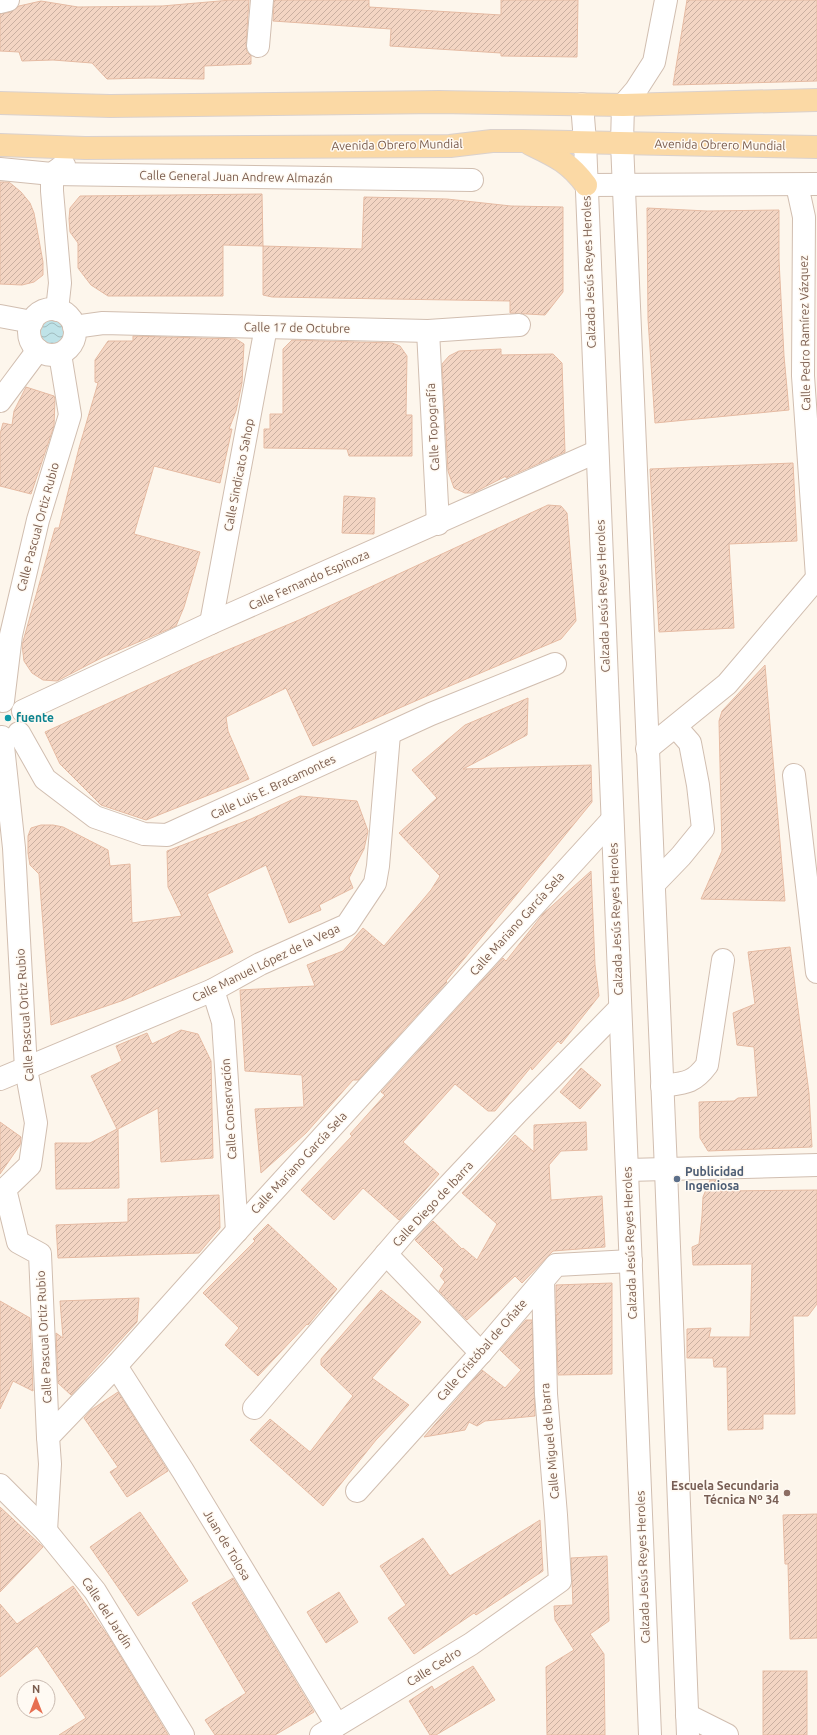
<svg xmlns="http://www.w3.org/2000/svg" width="817" height="1735" font-family="Ubuntu,sans-serif">
<defs>
<pattern id="water-waves" width="16" height="10" patternUnits="userSpaceOnUse"><rect width="16" height="10" fill="#bfe3e8"/><path d="M0 5q4-4 8 0t8 0" fill="none" stroke="#a0bbbe"/></pattern>
<pattern id="building-hatch" width="6" height="6" patternUnits="userSpaceOnUse"><rect width="6" height="6" fill="#f3d5c3"/><path d="M-1 1l2-2M0 6l6-6M5 7l2-2" fill="none" stroke="#cab0a1"/></pattern>
</defs>
<rect width="100%" height="100%" fill="#fdf6ec"/>
<!-- water -->
<circle fill="url(#water-waves)" stroke="#a5d3da" cx="53" cy="332" r="15"/>
<!-- building -->
<g fill="url(#building-hatch)" stroke="#e6bba3">
<polygon points="231,0 249,0 246,45 247,52 251,56 251,64 204,66 204,79 149,78 107,79 92,63 53,60 22,61 19,52 0,51 0,14 11,12 19,6 41,1 78,7 162,6"/>
<polygon points="274,0 369,0 369,7 501,15 501,0 578,0 577,57 501,56 501,53 390,46 391,29 273,21"/>
<polygon points="687,0 817,0 817,81 673,85"/>
<polygon points="0,182 9,182 21,192 30,203 34,213 43,262 43,275 34,282 22,285 0,284"/>
<polygon points="262,194 263,246 223,245 223,296 108,296 91,285 78,268 78,243 70,232 69,219 70,208 80,196"/>
<polygon points="364,197 447,199 511,206 563,207 563,292 545,315 510,313 510,301 272,297 263,295 263,246 362,249"/>
<polygon points="647,208 707,211 779,210 779,260 784,356 789,410 655,423 648,319"/>
<polygon points="133,336 236,339 244,344 242,383 236,411 229,429 232,429 220,483 154,466 134,534 200,552 184,607 176,626 103,657 57,681 43,680 32,673 24,661 22,645 55,528 59,528 79,448 98,383 95,382 95,360 108,341 133,341"/>
<polygon points="292,340 392,343 400,346 407,356 406,415 412,415 412,456 349,456 347,449 264,448 264,429 270,429 270,414 283,414 283,349"/>
<polygon points="501,349 501,355 553,354 562,363 565,452 506,478 506,476 473,493 465,493 454,488 448,471 442,364 449,356 459,351"/>
<polygon points="26,387 54,396 55,399 54,426 31,494 0,486 0,434 3,423 12,425 14,411"/>
<polygon points="793,463 797,541 729,544 734,628 659,632 650,469"/>
<polygon points="344,496 375,498 374,534 342,533"/>
<polygon points="548,505 561,506 567,513 576,621 561,639 445,688 313,746 286,688 226,717 228,731 249,779 146,820 101,805 60,764 45,732 199,662 299,620"/>
<polygon points="765,665 785,901 701,899 722,851 719,721 722,711"/>
<polygon points="528,698 527,735 463,769 591,765 592,802 446,981 447,982 358,1080 353,1080 306,1133 261,1173 255,1109 304,1107 302,1075 245,1071 240,990 315,986 307,965 343,951 363,928 384,946 431,890 440,876 399,833 437,798 412,770 465,725"/>
<polygon points="300,796 357,801 368,831 364,849 349,878 353,888 319,905 321,910 289,923 266,865 207,894 233,952 124,1000 51,1025 39,874 30,865 28,853 28,836 31,828 41,825 53,825 63,827 108,850 110,866 130,864 132,923 182,916 168,887 167,851 251,819"/>
<polygon points="591,871 595,965 599,996 561,1044 558,1041 532,1070 531,1067 495,1111 488,1111 455,1084 403,1142 439,1174 399,1220 363,1188 334,1220 301,1190 352,1136 350,1134 385,1095 381,1092 503,958 506,961 543,914"/>
<polygon points="790,947 809,1093 812,1147 708,1151 700,1138 699,1102 734,1101 738,1098 758,1097 754,1047 737,1045 733,1013 755,1004 748,952"/>
<polygon points="181,1030 198,1034 211,1061 213,1158 161,1162 158,1108 118,1129 119,1188 56,1189 55,1143 90,1143 117,1129 91,1076 122,1061 116,1046 147,1033 152,1044"/>
<polygon points="581,1068 601,1085 580,1109 560,1092"/>
<polygon points="0,1122 21,1137 20,1145 0,1174"/>
<polygon points="586,1122 587,1150 561,1151 549,1165 551,1200 602,1196 605,1247 553,1251 522,1283 515,1276 467,1320 439,1291 445,1282 440,1276 444,1269 415,1240 433,1221 462,1249 463,1248 477,1260 497,1224 462,1193 515,1135 534,1152 534,1125"/>
<polygon points="710,1180 719,1180 720,1191 817,1190 817,1304 808,1316 793,1316 795,1414 763,1414 763,1429 728,1430 727,1367 714,1367 713,1358 687,1358 687,1329 711,1328 709,1337 750,1337 752,1264 693,1265 692,1247 699,1244 702,1216 703,1197"/>
<polygon points="219,1195 220,1228 199,1253 58,1258 56,1225 128,1222 128,1199"/>
<polygon points="268,1224 337,1289 308,1325 307,1324 258,1376 225,1345 239,1328 203,1293 255,1241 253,1239"/>
<polygon points="612,1283 612,1374 558,1375 556,1314 559,1314 556,1312 556,1285"/>
<polygon points="381,1290 421,1322 372,1378 409,1405 376,1440 323,1506 250,1440 270,1419 310,1452 353,1396 321,1365 321,1359"/>
<polygon points="139,1298 137,1322 71,1395 58,1383 56,1333 63,1338 60,1301"/>
<polygon points="0,1301 30,1318 33,1391 13,1381 0,1409"/>
<polygon points="526,1320 532,1320 535,1416 485,1421 477,1426 469,1422 465,1430 424,1437 482,1370 505,1388 521,1370 500,1350"/>
<polygon points="118,1392 168,1471 127,1497 110,1472 118,1467 84,1418 91,1410"/>
<polygon points="0,1507 43,1547 0,1592"/>
<polygon points="140,1512 188,1581 138,1616 90,1547"/>
<polygon points="817,1514 817,1638 790,1639 788,1564 785,1564 783,1515"/>
<polygon points="540,1520 543,1571 476,1615 474,1613 414,1654 388,1618 406,1605 380,1566 423,1538 450,1576"/>
<polygon points="607,1556 609,1621 590,1634 604,1654 605,1735 547,1735 546,1667 574,1650 555,1620 554,1606 573,1605 571,1558"/>
<polygon points="233,1578 314,1712 275,1735 215,1735 205,1720 246,1693 192,1603"/>
<polygon points="73,1586 110,1639 168,1735 59,1735 86,1718 37,1646 0,1677 0,1604 17,1624"/>
<polygon points="339,1592 358,1622 326,1643 307,1612"/>
<polygon points="473,1666 495,1700 436,1735 430,1735 409,1701 432,1686 434,1690"/>
<rect x="763" y="1671" width="44" height="64"/>
</g>
<g fill="none" stroke-linecap="round" stroke-linejoin="round">
<!-- minor casing -->
<g stroke="#d1beb0" stroke-width="24">
<g id="minor">
<polyline points="666,0 654,62 636,90 623,105 622,143 666,1170 688,1735"/>
<polyline points="0,2 8,0"/>
<polyline points="258,46 262,0"/>
<polyline points="582,104 585,142 650,1735"/>
<polyline points="0,169 52,174 472,180"/>
<polyline points="586,185 817,184"/>
<polyline points="797,185 804,217 803,376 817,577"/>
<circle cx="52" cy="332" r="23"/>
<polyline points="57,310 60,283 52,191 52,174 64,165"/>
<polyline points="0,316 32,322"/>
<polyline points="74,327 103,323 428,331 519,325"/>
<polyline points="428,331 438,524"/>
<polyline points="0,401 38,350"/>
<polyline points="211,623 266,327"/>
<polyline points="3,701 11,635 38,520 70,415 60,354"/>
<polyline points="23,711 211,623 596,452"/>
<polyline points="19,733 45,779 95,817 144,834 167,835 431,714 555,664"/>
<polyline points="2,737 14,848 26,1069 36,1123 30,1165 5,1189 18,1242 40,1254 48,1437"/>
<polyline points="647,749 727,684 817,578"/>
<polyline points="794,775 817,972"/>
<polyline points="654,884 681,856 703,829 698,785 690,743 676,727"/>
<polyline points="213,990 223,1022 237,1231"/>
<polyline points="0,1079 213,990 260,964 347,925 375,883 378,866 389,734"/>
<path d="M 662,1086 C 684,1083 693,1084 707,1065 L 723,960"/>
<polyline points="627,1170 817,1165"/>
<polyline points="386,1254 481,1353"/>
<polyline points="116,1366 183,1471 337,1725"/>
<polyline points="254,1408 405,1232 517,1113 620,1008"/>
<polyline points="0,1485 46,1531 95,1591 183,1735"/>
<polyline points="357,1491 481,1353 556,1265 631,1261"/>
<polyline points="46,1531 50,1464 48,1437 116,1366 237,1231 612,820"/>
<polyline points="687,1715 727,1735"/>
<polyline points="321,1735 471,1644 560,1581 556,1515 546,1394 543,1281"/>
</g>
</g>
<!-- major casing -->
<g stroke="#dad1cd" stroke-width="24">
<g id="major">
<polyline points="0,103 110,106 439,102 623,105 817,100"/>
<path d="M 530,144 C 555,156 569,162 586,185"/>
<polyline points="0,145 85,148 450,146 492,141 523,141 817,147"/>
</g>
</g>
<!-- minor -->
<use href="#minor" stroke="#fff" stroke-width="22"/>
<!-- major -->
<use href="#major" stroke="#fbd9a5" stroke-width="22"/>
</g>
<!-- markers -->
<circle fill="#0f9aa8" stroke="#fffaf3" stroke-width="1.5" cx="8" cy="718" r="4"/>
<circle fill="#5c6f8a" stroke="#fffaf3" stroke-width="1.5" cx="677" cy="1179" r="4"/>
<circle fill="#8d6e63" stroke="#fffaf3" stroke-width="1.5" cx="787" cy="1493" r="4"/>
<g text-anchor="middle" stroke-width="3" stroke-linejoin="round" paint-order="stroke">
<!-- street labels -->
<g font-size="12" fill="#7a5c4d" stroke="#fffaf3">
<text transform="translate(397 145) rotate(-1)" y="4">Avenida Obrero Mundial</text>
<text transform="translate(720 145) rotate(1)" y="4">Avenida Obrero Mundial</text>
<text transform="translate(236 177) rotate(1)" y="4">Calle General Juan Andrew Almazán</text>
<text transform="translate(589 272) rotate(-92)" y="4">Calzada Jesús Reyes Heroles</text>
<text transform="translate(297 328) rotate(1)" y="4">Calle 17 de Octubre</text>
<text transform="translate(805 333) rotate(-91)" y="4">Calle Pedro Ramírez Vázquez</text>
<text transform="translate(433 427) rotate(-93)" y="4">Calle Topografía</text>
<text transform="translate(239 475) rotate(-79)" y="4">Calle Sindicato Sahop</text>
<text transform="translate(38 527) rotate(-75)" y="4">Calle Pascual Ortiz Rubio</text>
<text transform="translate(309 580) rotate(-24)" y="4">Calle Fernando Espinoza</text>
<text transform="translate(603 596) rotate(-92)" y="4">Calzada Jesús Reyes Heroles</text>
<text transform="translate(273 787) rotate(-25)" y="4">Calle Luis E. Bracamontes</text>
<text transform="translate(616 919) rotate(-92)" y="4">Calzada Jesús Reyes Heroles</text>
<text transform="translate(517 924) rotate(-48)" y="4">Calle Mariano García Sela</text>
<text transform="translate(266 963) rotate(-26)" y="4">Calle Manuel López de la Vega</text>
<text transform="translate(25 1015) rotate(-94)" y="4">Calle Pascual Ortiz Rubio</text>
<text transform="translate(229 1109) rotate(-94)" y="4">Calle Conservación</text>
<text transform="translate(299 1163) rotate(-47)" y="4">Calle Mariano García Sela</text>
<text transform="translate(433 1204) rotate(-47)" y="4">Calle Diego de Ibarra</text>
<text transform="translate(630 1243) rotate(-92)" y="4">Calzada Jesús Reyes Heroles</text>
<text transform="translate(44 1337) rotate(-93)" y="4">Calle Pascual Ortiz Rubio</text>
<text transform="translate(482 1350) rotate(-49)" y="4">Calle Cristóbal de Oñate</text>
<text transform="translate(550 1441) rotate(-95)" y="4">Calle Miguel de Ibarra</text>
<text transform="translate(227 1545) rotate(59)" y="4">Juan de Tolosa</text>
<text transform="translate(643 1567) rotate(-92)" y="4">Calzada Jesús Reyes Heroles</text>
<text transform="translate(107 1613) rotate(57)" y="4">Calle del Jardín</text>
<text transform="translate(434 1667) rotate(-32)" y="4">Calle Cedro</text>
</g>
<!-- culture labels -->
<g font-size="12" font-weight="bold" fill="#0d838f" stroke="#fffaf3" text-anchor="start">
<text x="16" y="722">fuente</text>
</g>
<!-- service labels -->
<g font-size="12" font-weight="bold" fill="#4e5e75" stroke="#fffaf3" text-anchor="start">
<text x="685" y="1176">Publicidad<tspan x="685" dy="14">Ingeniosa</tspan></text>
</g>
<!-- education labels -->
<g font-size="12" font-weight="bold" fill="#785e54" stroke="#fffaf3" text-anchor="end">
<text x="779" y="1490">Escuela Secundaria<tspan x="779" dy="14">Técnica Nº 34</tspan></text>
</g>
</g>
<!-- north arrow -->
<g transform="translate(36 1699)"><circle r="19" fill="#fffaf3" stroke="#cabbb1"/>
<path d="M0-3L7 15L0 10L-7 15Z" fill="#e76f51"/>
<text y="-6" font-size="11" font-weight="bold" text-anchor="middle" fill="#7a5c4d">N</text>
</g>
</svg>
